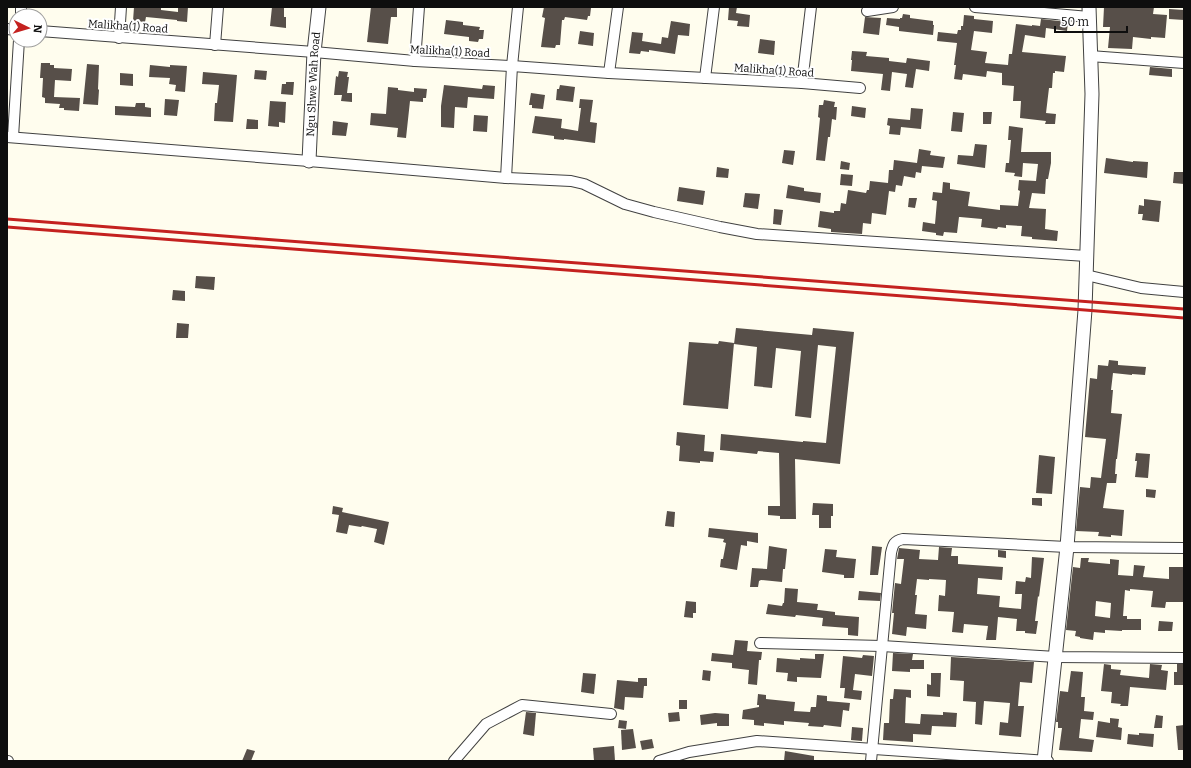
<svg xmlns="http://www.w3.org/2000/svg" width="1191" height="768" font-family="Bitter,serif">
<rect width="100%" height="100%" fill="#fffdee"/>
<!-- building -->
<g fill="#574f49" fill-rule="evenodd">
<polygon points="134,7 161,7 161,10 178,12 178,7 188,7 187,22 177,21 177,20 146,17 145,22 133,21"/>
<polygon points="272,7 284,7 284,17 286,17 286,28 270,26"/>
<polygon points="371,7 397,7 397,17 391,17 388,44 367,42"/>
<polygon points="544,7 589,7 591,8 590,16 588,16 587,20 565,17 564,20 562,20 560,45 556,45 555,48 541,47 545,18 542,17"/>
<polygon points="729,7 737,7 736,13 750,15 749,27 737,26 738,21 728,20"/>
<polygon points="1104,7 1154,7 1153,14 1167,15 1165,38 1151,37 1151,39 1133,37 1132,49 1108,48 1110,27 1103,27"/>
<polygon points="1169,9 1184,10 1184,20 1169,19"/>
<polygon points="903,14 910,15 910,18 933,21 933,25 934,25 933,35 899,31 899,27 886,25 887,18 900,19 900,18 902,18"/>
<polygon points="964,15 974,16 974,19 993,21 992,33 974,31 971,50 987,52 985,63 1008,65 1009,54 1012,54 1016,24 1032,26 1032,25 1040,26 1041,19 1068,22 1067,31 1046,28 1045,38 1025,35 1022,52 1066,56 1064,72 1055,71 1055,73 1053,73 1052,88 1049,88 1046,113 1056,114 1055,124 1045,124 1046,121 1020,118 1021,101 1013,101 1014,86 1002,85 1002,73 987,71 986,77 963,74 962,80 954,79 956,65 954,65 957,43 937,41 938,32 957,34 958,30 961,30 961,26 963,26"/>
<polygon points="865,17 881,18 879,35 863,33"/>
<polygon points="446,20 463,22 463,25 480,27 479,30 484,30 483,39 479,39 478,42 469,41 469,37 444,34"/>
<polygon points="671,21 690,24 689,36 678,35 675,54 649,50 649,52 641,51 640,54 629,53 632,32 643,33 642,41 661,44 662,37 668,38"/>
<polygon points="580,31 594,33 593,46 578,44"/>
<polygon points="760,39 775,41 774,55 758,53"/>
<polygon points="852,51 867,52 866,56 889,58 889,61 906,63 907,58 930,61 929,71 916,69 913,88 905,87 907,74 892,72 890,91 881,90 883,74 851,71 852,60 851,60"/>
<polygon points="41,63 50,63 50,65 54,65 54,68 72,69 71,81 55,80 54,97 80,98 79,111 64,110 64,108 59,108 60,104 45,103 45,98 42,97 43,78 40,78"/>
<polygon points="87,64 99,65 98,89 99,90 98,105 83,104"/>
<polygon points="150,65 170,67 170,65 187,66 185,92 175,91 176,85 169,84 170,78 149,77"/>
<polygon points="1150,67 1172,69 1172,77 1149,75"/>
<polygon points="255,70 267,71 266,80 254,79"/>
<polygon points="339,71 348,72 347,77 349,77 347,93 352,93 352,102 341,101 342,95 334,95 336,76 338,77"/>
<polygon points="203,72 237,75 233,122 214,121 215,103 217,103 219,85 202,84"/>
<polygon points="120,73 133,74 133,86 120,85"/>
<polygon points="286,82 294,82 293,95 281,94 282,84 286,84"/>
<polygon points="444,85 482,89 483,85 495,86 494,99 468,97 467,108 455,107 454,128 441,127 441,106"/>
<polygon points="560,85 575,87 573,102 556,100 557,89 559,89"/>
<polygon points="388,87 398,88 398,90 414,92 414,88 427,89 426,98 423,98 423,102 410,101 406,138 397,137 398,128 370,125 371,113 386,114"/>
<polygon points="531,93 545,95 543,109 532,108 532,105 529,105"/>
<polygon points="165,99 179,100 177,116 164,115"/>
<polygon points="580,99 593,100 590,122 597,123 595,143 564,139 564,140 554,139 554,136 532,133 535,116 562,119 561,128 578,131 581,108 579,108"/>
<polygon points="824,100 835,102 834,107 837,107 836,120 832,119 830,137 828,137 825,161 816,160 820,118 818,117 819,105 823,105"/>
<polygon points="270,101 286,102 285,123 279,122 279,127 268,126"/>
<polygon points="136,103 145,103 145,107 151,108 151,117 115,115 115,106 135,107"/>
<polygon points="852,106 866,108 865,118 851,116"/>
<polygon points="911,108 923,109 921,129 901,127 900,135 889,134 890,126 887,125 888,118 910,120"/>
<polygon points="953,112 964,113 962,132 951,131"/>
<polygon points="983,112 992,112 991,124 983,124"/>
<polygon points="474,115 488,116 487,132 473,131"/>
<polygon points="247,119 258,120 258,129 246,129"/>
<polygon points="333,121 348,123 346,136 332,135"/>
<polygon points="1009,126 1023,128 1021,152 1051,152 1051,163 1048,179 1046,179 1045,194 1032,193 1029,208 1046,209 1045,229 1058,231 1057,241 1032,239 1032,237 1021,236 1022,226 1006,225 1006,228 998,227 997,229 981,227 982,219 960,217 959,217 957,233 944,232 943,236 936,235 936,233 922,231 923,222 935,224 937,201 932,200 933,192 942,193 943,182 950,183 950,189 970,192 968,206 1000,210 1000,205 1018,206 1020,191 1018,190 1019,180 1036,181 1038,164 1023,163 1022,177 1014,176 1015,173 1005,172 1006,163 1009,163 1011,140 1008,140"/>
<polygon points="975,144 987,145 985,168 957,164 958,155 973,156"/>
<polygon points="919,149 931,151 930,155 945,157 943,168 922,166 921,173 916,172 915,178 904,176 902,186 896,185 895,192 889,191 886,215 872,213 871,224 863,223 862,234 831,232 831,229 818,227 820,211 834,213 834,211 840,211 841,203 846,204 848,190 866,193 867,190 869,190 870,181 888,183 889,170 893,170 894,160 917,163"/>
<polygon points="784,150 795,151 793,165 782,163"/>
<polygon points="1106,158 1133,162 1133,161 1148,162 1147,178 1104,173"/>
<polygon points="841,161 850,163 849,170 840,169"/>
<polygon points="717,167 729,169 728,178 716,177"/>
<polygon points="1174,172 1184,172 1184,184 1173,183"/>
<polygon points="841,174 853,175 852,186 840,185"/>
<polygon points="788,185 804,188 804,191 821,193 820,203 786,198"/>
<polygon points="679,187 705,191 703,205 677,201"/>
<polygon points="745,193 760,194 758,209 743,207"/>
<polygon points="909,198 917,198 915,208 908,207"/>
<polygon points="1144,199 1161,201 1159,222 1142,220 1143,214 1138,214 1139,205 1144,206"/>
<polygon points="774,209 783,210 781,225 773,224"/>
<polygon points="196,276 215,277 214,290 195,288"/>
<polygon points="173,290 185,291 185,301 172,300"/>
<polygon points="177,323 189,324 188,338 176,338"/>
<polygon points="736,328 812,335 813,328 854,332 840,464 795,459 796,519 780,519 780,516 768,515 768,506 780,506 779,453 758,451 757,454 720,450 721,434 803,442 803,441 826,443 836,347 818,345 811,418 795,416 801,351 776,348 772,388 754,386 757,347 734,344"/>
<polygon points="719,341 734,343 728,409 683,405 689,342 718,344"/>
<polygon points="1109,360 1118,361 1118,365 1146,367 1145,375 1132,374 1132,375 1113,373 1111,390 1113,390 1111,413 1122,414 1117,459 1116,459 1115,474 1117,474 1116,483 1107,483 1103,508 1124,510 1122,536 1111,535 1111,537 1098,536 1099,532 1076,531 1080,487 1090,488 1091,477 1101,478 1106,439 1085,437 1090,378 1097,379 1098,365 1108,366"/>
<polygon points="677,432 705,435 704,451 714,452 713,462 700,461 700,463 679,461 680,446 676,445"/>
<polygon points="1136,453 1150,454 1148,478 1135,477 1137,461 1135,461"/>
<polygon points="1039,455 1055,457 1052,494 1036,493"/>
<polygon points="1146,489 1156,490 1155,498 1146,497"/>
<polygon points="1032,498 1042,498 1042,506 1032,505"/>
<polygon points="813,503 833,504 833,516 831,516 831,528 819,528 819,515 812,515"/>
<polygon points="333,506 343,508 342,512 389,522 384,545 374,542 377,529 362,526 361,527 349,525 347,534 336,532 339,515 332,514"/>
<polygon points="667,511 675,512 674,527 665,526"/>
<polygon points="709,528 758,533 758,543 747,541 747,546 741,545 737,570 720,567 721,559 723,559 726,543 723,542 724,539 708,537"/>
<polygon points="769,546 787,549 785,569 783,569 782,582 761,580 759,581 758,587 750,587 752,568 767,569"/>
<polygon points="872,546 882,547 878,575 870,575"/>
<polygon points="939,547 952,548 951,556 958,556 958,564 1003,567 1002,580 978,578 977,594 1000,596 999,607 1021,609 1022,594 1015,594 1016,581 1025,582 1026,577 1031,578 1032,557 1044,558 1039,597 1038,596 1035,621 1038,621 1036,634 1025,633 1025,631 1016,631 1017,619 998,617 996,640 986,640 988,626 964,624 963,633 952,632 954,612 938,611 939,595 945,596 946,580 929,579 929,580 917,579 915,595 917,595 915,614 927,615 926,629 907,627 906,636 892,634 894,613 892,613 895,583 901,584 904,559 897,559 899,548 920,550 919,559 938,560"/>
<polygon points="825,549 837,550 836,557 856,559 854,578 844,578 844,575 822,572"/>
<polygon points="998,550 1006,551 1006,558 998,557"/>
<path d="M 1081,558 L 1089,558 L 1088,562 L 1110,564 L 1110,559 L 1119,560 L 1118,575 L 1133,576 L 1134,565 L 1145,566 L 1143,577 L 1169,579 L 1169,567 L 1184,567 L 1183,602 L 1166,602 L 1165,608 L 1151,607 L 1153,591 L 1130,589 L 1130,591 L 1125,590 L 1123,616 L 1127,616 L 1127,619 L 1141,619 L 1141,630 L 1122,630 L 1122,631 L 1105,630 L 1105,633 L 1094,632 L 1093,640 L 1080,638 L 1080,637 L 1075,636 L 1076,631 L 1066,630 L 1073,567 L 1080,568 ZM 1096,601 L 1111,603 L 1110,618 L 1095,616 Z"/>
<polygon points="785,588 798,589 797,602 818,604 817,610 819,610 835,612 835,615 859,617 858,636 848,635 848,628 822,626 823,618 796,615 795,617 766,614 768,604 782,606 783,603 784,603"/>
<polygon points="859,591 881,593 880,601 858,600"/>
<polygon points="686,601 696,602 696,613 693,613 693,618 684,617"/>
<polygon points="1159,621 1173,622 1172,631 1158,631"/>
<polygon points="735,640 748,641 747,651 762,652 761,660 759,660 757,685 748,684 749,670 732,668 732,663 711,661 712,653 733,655"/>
<polygon points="893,653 913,654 912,660 924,660 924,669 910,669 910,672 892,671"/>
<polygon points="815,654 824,654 821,678 797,677 797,682 787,681 788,673 776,672 777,658 800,660 800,658 815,659"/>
<polygon points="863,655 874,656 872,676 855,674 853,690 862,691 861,700 844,698 845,688 840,688 843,656 862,658"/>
<polygon points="951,657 1034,662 1032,683 1020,682 1018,706 1024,706 1021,737 999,735 1000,722 1008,723 1010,703 984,701 982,725 975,724 976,702 963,701 964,681 950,680"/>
<polygon points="1104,664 1111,665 1111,669 1121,670 1120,675 1149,678 1150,664 1162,665 1161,670 1168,671 1166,690 1130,687 1128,706 1120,706 1121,704 1111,703 1112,692 1101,691"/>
<polygon points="1177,664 1184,664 1184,685 1174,685 1174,672 1177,672"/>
<polygon points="703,670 711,671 710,681 702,680"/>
<polygon points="1071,671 1083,672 1081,697 1085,697 1084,711 1094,712 1093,720 1081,719 1079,738 1094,740 1092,752 1059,750 1062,728 1058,728 1058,722 1056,722 1060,691 1068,692"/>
<polygon points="583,673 596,674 594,694 581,692"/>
<polygon points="931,673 941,673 940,697 927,696 927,684 931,685"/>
<polygon points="638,678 647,678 647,686 644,686 643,698 625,697 624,710 614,708 617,680 638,682"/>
<polygon points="894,689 911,690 911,698 906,697 905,723 920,724 921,714 943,715 943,712 957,713 956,727 932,726 931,735 913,734 913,742 883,740 884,723 889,723 890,699 893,699"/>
<polygon points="758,694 766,695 766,699 795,702 794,711 810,712 811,707 816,707 817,695 827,696 827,701 850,703 849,711 843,710 841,727 824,725 823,727 808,726 809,723 784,721 784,725 764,723 764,726 754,725 754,720 742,719 743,710 759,707 759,705 757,705"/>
<rect x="679" y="700" width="8" height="9"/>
<polygon points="526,712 536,713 534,736 523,734"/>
<polygon points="679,712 680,721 669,722 668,713"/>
<polygon points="715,713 729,714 729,726 717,726 717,723 701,725 700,715"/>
<polygon points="1156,715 1163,716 1162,728 1154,728"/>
<polygon points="1110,718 1119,719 1118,727 1122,728 1121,740 1096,737 1098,721 1110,723"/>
<polygon points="619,720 627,721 626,729 618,728"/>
<polygon points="1184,725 1184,750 1178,750 1176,726"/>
<polygon points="852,727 863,728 862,741 851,740"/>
<polygon points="633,729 636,748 622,750 621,730"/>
<polygon points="1139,733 1154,734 1153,747 1127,744 1128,734 1139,735"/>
<polygon points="652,739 654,748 642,750 640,741"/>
<polygon points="614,746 615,761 594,761 593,748"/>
<polygon points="247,749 255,751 251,761 242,761"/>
<polygon points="785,751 814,756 814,761 784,761"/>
</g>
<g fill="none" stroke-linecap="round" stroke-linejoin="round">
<!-- minor casing -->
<g stroke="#414141" stroke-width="12">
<g id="minor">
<polyline points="975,7 1089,17"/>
<polyline points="867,11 893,7"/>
<polyline points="21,16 21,7"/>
<polyline points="7,29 16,30"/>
<polyline points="40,31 314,52 415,61 512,66 609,73 802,83 860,88"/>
<polyline points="119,38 121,7"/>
<polyline points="215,45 218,7"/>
<polyline points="1090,56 1184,63"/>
<polyline points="415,61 419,7"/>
<polyline points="609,73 618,7"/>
<polyline points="705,78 714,7"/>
<polyline points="802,83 811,7"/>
<polyline points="7,137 309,161 506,178 571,181 584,184 625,204 654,212 720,227 757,234 1086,256"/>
<polyline points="13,137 19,40"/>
<polyline points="506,178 512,66 518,7"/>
<polyline points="1086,275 1141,288 1184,292"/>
<polyline points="760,643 882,646 1056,657 1184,658"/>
<polyline points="7,761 8,761"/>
<polyline points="454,761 486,724 522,705 611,714"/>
<polyline points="659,761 689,752 757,741 1048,761"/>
<path d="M 871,761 L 891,553 C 893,544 894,541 903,539 L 1067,547 L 1184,548"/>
</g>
</g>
<!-- tertiary casing -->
<g stroke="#414141" stroke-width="15">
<g id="tertiary">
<path id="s1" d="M 309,161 L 314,52 L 319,7"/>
<polyline points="1044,761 1067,547 1085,310 1092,94 1089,7"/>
</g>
</g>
<!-- minor -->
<use href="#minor" stroke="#fff" stroke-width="10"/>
<!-- tertiary -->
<use href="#tertiary" stroke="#fff" stroke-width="13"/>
<!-- rail -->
<g stroke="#c4211f" stroke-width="3">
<polyline points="7,219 262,239 1184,309"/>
<polyline points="7,227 1085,310 1184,318"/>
</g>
</g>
<g text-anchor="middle" stroke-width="4" stroke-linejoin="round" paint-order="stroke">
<!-- street labels -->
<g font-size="11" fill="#0e0e0e" stroke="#fff">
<text transform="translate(128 26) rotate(4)" y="4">Malikha(1) Road</text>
<text transform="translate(450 51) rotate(3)" y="4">Malikha(1) Road</text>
<text transform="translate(774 70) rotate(4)" y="4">Malikha(1) Road</text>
<text dy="4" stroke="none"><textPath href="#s1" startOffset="77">Ngu Shwe Wah Road</textPath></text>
</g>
</g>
<!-- border -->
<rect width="1191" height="768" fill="none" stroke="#0e0e0e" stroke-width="16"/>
<!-- north arrow -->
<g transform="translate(28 28) rotate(95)"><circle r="19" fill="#ffffff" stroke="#9f9f9f"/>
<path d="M0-3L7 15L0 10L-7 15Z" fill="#c4211f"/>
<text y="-6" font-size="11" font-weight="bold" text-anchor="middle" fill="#0e0e0e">N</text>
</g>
<!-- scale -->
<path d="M1055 26v6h72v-6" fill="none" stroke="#0e0e0e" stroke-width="2"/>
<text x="1061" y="26" font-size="12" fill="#0e0e0e" stroke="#ffffff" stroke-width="3" paint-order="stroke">50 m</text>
</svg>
